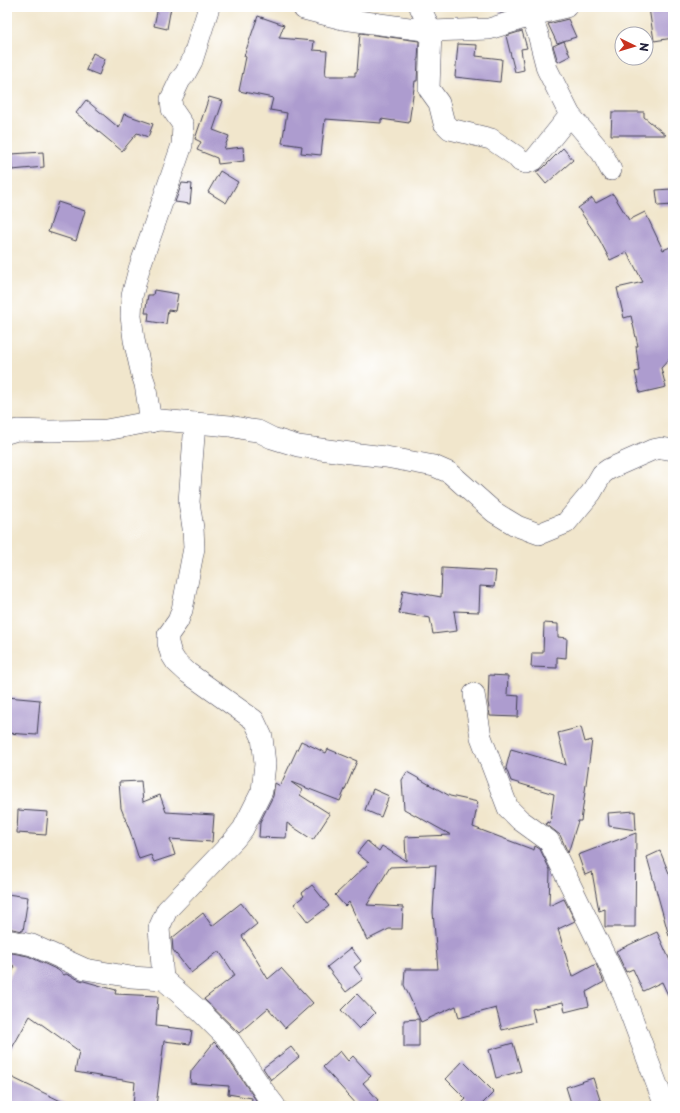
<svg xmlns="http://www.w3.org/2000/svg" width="680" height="1113" font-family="'Playpen Sans',sans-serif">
<rect width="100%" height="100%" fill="#fff"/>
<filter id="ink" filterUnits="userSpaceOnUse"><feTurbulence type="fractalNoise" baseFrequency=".025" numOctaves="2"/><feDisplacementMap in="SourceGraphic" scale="8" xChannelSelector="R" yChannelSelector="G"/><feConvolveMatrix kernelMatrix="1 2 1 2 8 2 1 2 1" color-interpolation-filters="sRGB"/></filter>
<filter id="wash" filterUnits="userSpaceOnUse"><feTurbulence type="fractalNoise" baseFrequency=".012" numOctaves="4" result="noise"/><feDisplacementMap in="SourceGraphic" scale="16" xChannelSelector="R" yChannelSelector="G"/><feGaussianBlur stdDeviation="0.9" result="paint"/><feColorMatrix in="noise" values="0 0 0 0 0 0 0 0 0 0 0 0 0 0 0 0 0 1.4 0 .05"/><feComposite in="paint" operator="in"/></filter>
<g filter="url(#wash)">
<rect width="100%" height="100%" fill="#f1e6cc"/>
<g id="blocks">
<!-- building -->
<g fill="#ad9ccf">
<polygon points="158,7 171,7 167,29 154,26"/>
<polygon points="499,7 516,7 516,8 500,13"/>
<polygon points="658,7 673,7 673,38 654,41 649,8"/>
<polygon points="258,16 284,25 279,38 314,41 313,50 327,51 325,76 355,76 355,72 357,72 360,33 419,41 417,81 415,81 409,123 381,119 381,123 325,119 321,155 301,153 302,146 282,143 287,113 270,110 273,98 239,91 246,57 244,56"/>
<polygon points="568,19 576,37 557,43 548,24"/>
<polygon points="522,31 527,48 521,49 524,70 515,72 506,36"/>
<polygon points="564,41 570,56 558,62 553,46"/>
<polygon points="458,44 477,45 476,56 502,59 500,82 455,77"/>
<polygon points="93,53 105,59 99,75 86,70"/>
<polygon points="209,97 223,101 213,130 229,136 224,149 243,147 244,161 218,164 217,158 197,150 201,142 195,139"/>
<polygon points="86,100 119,128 124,114 153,124 148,137 137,133 122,151 76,113"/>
<polygon points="612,112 644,112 644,117 666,135 611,135"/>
<polygon points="563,148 573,160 546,184 536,172 543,168"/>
<polygon points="43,152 44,167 12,170 11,154"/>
<polygon points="220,171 238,182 226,203 208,192"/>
<polygon points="182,183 192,184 190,204 175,202"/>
<polygon points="671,189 673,205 658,206 656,190"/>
<polygon points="613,194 629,220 645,212 663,250 673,246 673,355 661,368 666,387 640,393 635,372 639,371 636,346 638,346 631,316 624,318 617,288 643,282 627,252 610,260 599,239 578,208 592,198 596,203"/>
<polygon points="58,202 85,211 76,241 48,232"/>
<polygon points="154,290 178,294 175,311 168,310 166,324 148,321 149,313 145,313 148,295 153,295"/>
<polygon points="442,568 496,571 494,587 480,586 479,612 454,611 457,631 433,634 430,618 399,613 403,590 441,597"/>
<polygon points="544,623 558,624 558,637 567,638 566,658 557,657 557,668 531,667 532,653 543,653"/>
<polygon points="489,675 508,676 507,695 519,696 518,717 490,716 488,702"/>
<polygon points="7,697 40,700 37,735 7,733"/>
<polygon points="581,727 585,742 592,740 581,821 578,821 568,853 560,835 546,824 547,822 550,823 554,794 511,781 506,768 511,749 566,765 558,733"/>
<polygon points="301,741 326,753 328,749 357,761 340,801 291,782 302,790 300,795 330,814 313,840 287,823 286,838 259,837 260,822 273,796 275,783 280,786"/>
<polygon points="407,772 450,796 478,802 473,827 534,850 535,846 540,849 550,870 549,906 564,899 575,921 558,929 572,977 596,964 604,982 586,992 589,1006 565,1012 563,1002 532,1009 535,1022 502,1030 496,1008 459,1018 456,1006 421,1022 404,985 405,969 438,969 433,912 436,865 390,867 367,905 403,907 402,929 389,929 367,940 349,902 345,906 335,895 369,863 357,853 367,841 379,851 382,846 406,861 405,837 451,835 404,809 402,780"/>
<polygon points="141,781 143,802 160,795 166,812 214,815 212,842 170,839 175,855 154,862 151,855 139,859 130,831 121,808 119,782"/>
<polygon points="373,789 389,796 381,817 365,810"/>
<polygon points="18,810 48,812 46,835 17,833"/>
<polygon points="635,811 636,830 609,826 608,813"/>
<polygon points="636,833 635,927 605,927 605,909 599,911 592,872 585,875 578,855"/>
<polygon points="660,851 673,883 673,936 669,936 647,857"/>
<polygon points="312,885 329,906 308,922 294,904 304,896 302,893"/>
<polygon points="7,894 28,897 23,931 7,928"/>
<polygon points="241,903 257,924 242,936 268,979 281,968 313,1003 285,1028 268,1008 239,1033 204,999 235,975 219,951 191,973 173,950 172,938 203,913 212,926"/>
<polygon points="657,932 673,967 673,1006 662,982 643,991 633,969 626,972 616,951"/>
<polygon points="351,948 361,961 354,967 363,979 346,992 327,967"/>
<polygon points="7,952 28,956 58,970 64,975 66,974 80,980 116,990 115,994 158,996 156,1026 192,1030 190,1044 164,1041 156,1106 133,1106 135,1082 75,1072 79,1051 30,1016 7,1057 7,980 15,967 7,960"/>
<polygon points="357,994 375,1013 359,1029 341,1010"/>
<polygon points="419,1019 419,1047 404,1047 404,1020"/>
<polygon points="214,1042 222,1050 260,1106 251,1106 252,1098 228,1094 229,1086 190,1083 191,1071"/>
<polygon points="513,1043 521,1071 496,1078 489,1050"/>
<polygon points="291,1047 299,1057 271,1080 263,1068"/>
<polygon points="340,1051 348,1061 353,1056 371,1076 363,1083 378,1100 372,1106 358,1106 323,1067"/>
<polygon points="463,1061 494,1092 480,1106 459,1106 466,1099 446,1079"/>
<polygon points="7,1075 71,1106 7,1106"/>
<polygon points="593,1078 602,1106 572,1106 566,1087"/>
</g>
</g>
</g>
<g filter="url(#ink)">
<use href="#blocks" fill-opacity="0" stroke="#413f51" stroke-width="1"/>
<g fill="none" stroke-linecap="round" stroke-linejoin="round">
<!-- minor casing -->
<g stroke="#413f51" stroke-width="22">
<g id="minor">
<polyline points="305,7 304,9 343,19 431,31 489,29 537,14 566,7"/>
<polyline points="420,7 431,31 429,89 439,103 444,123 450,129 491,139 516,156 520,161 526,163 534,160 570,115"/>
<polyline points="531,16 538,34 547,69 570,115 602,153 611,170"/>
<polyline points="151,422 145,384 142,375 134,340 131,316 132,296 139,269 182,145 183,125 172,109 171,99 180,80 185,74 192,61 209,7"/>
<polyline points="7,433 17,430 50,431 106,430 160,420 230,426 250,430 258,431 272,438 298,446 350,453 386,457 434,466 450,473 494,512 517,526 539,534 566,523 591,493 602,474 609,469 652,450 662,448 673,450"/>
<polyline points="474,694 481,737 508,808 520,820 549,841 622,991 665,1106"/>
<polyline points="7,940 32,945 85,969 131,977 163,979 201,1012 231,1042 265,1093 275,1106"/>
<polyline points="163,979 159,928 167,910 234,840 243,829 262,791 265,764 262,737 254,720 188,673 176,662 171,654 168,643 168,635 178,621 182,610 194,548 193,528 189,502 195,423"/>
</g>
</g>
<!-- minor -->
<use href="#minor" stroke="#fff" stroke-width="21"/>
</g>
</g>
<!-- margin -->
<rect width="680" height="1113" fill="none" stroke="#fff" stroke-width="24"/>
<!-- north arrow -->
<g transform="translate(634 46) rotate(95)"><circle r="19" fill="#ffffff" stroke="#a7a7b1"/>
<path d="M0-3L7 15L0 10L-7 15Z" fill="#c8321e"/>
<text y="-6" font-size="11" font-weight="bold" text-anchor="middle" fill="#22223b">N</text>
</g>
</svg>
